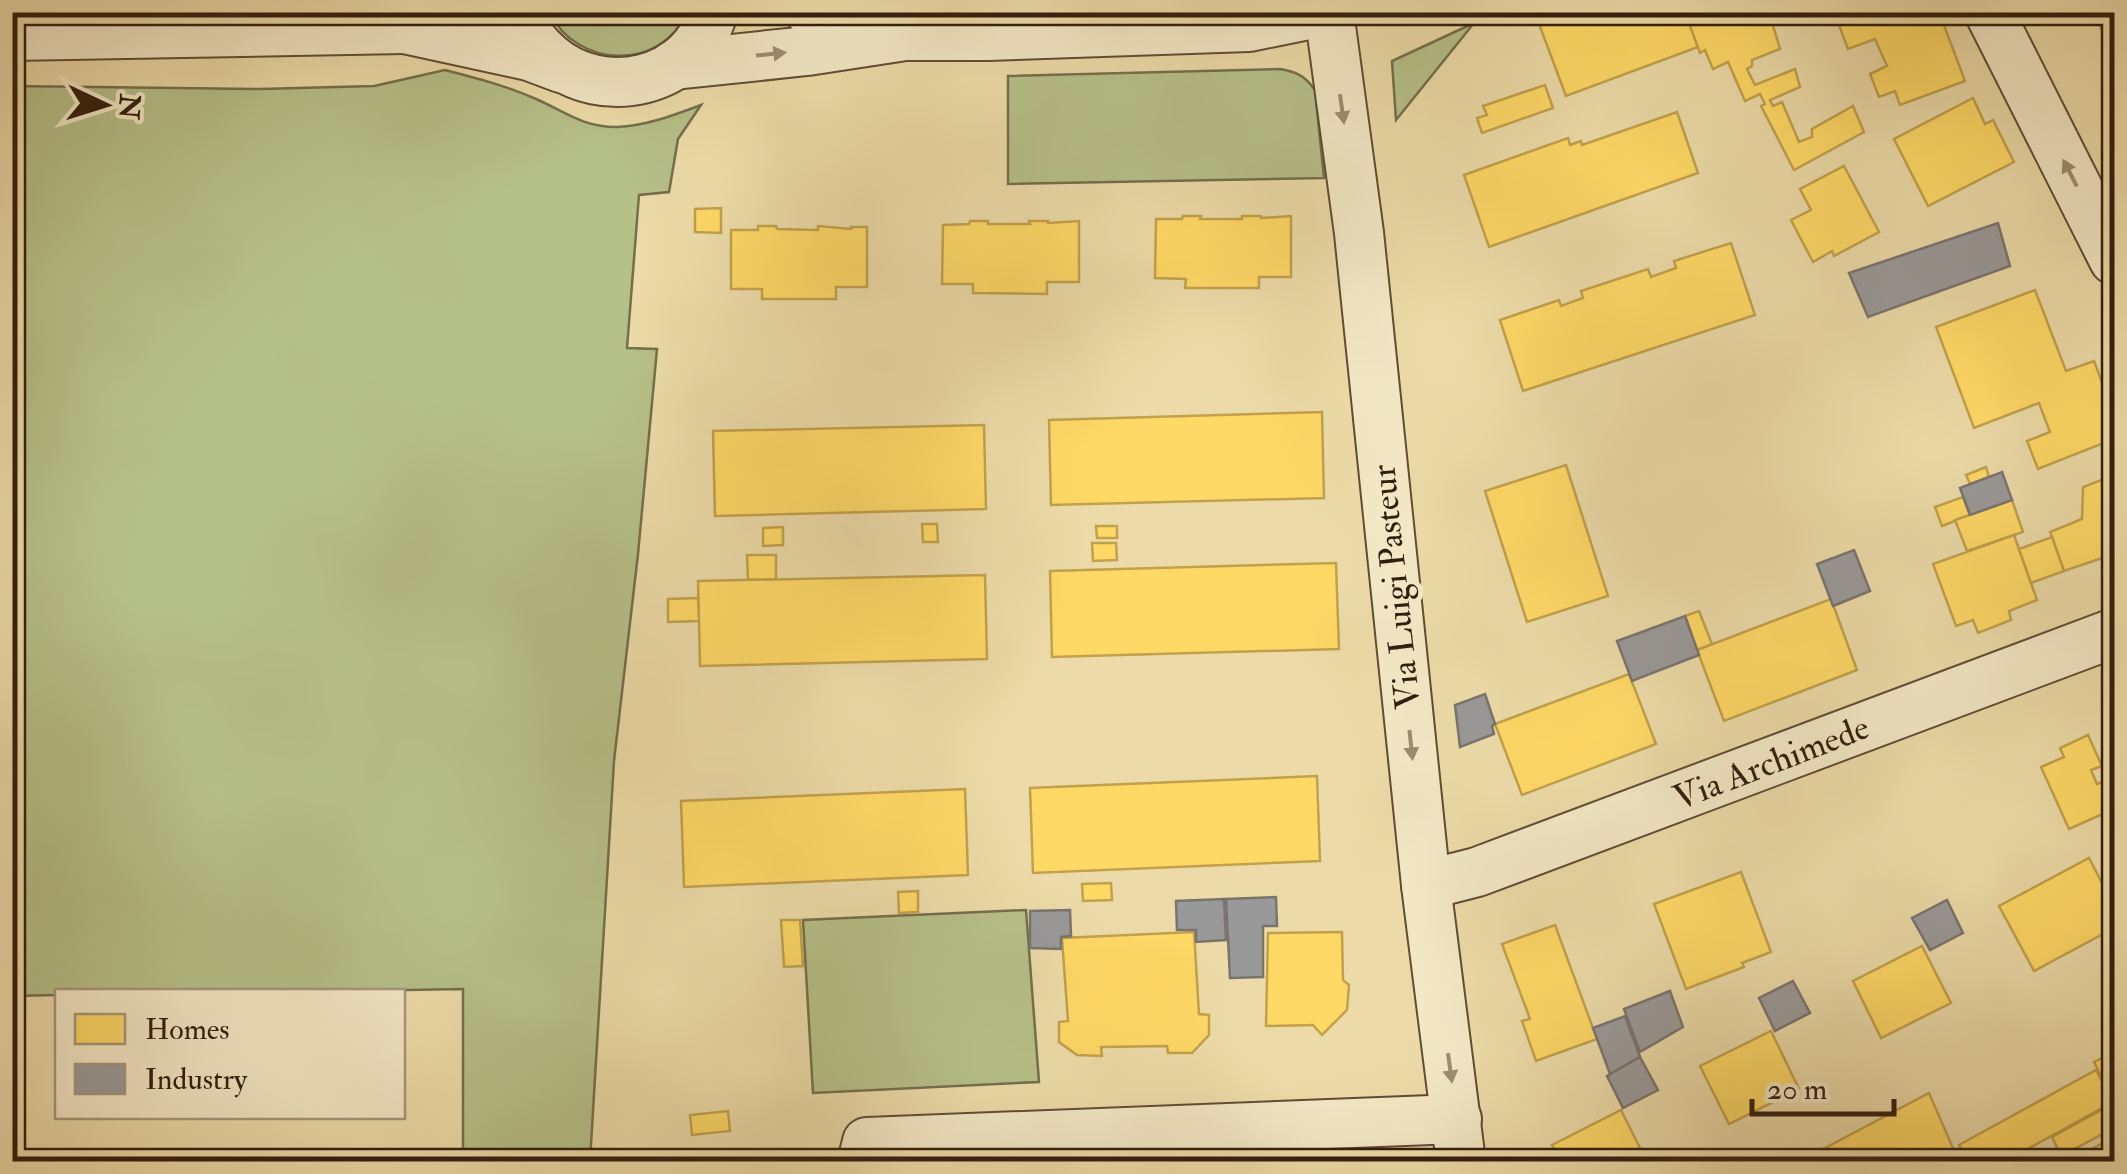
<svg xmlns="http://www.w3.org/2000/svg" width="2127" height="1174" font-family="'IM FELL Double Pica',serif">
<rect width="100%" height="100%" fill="#ecdba8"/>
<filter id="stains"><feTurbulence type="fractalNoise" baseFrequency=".002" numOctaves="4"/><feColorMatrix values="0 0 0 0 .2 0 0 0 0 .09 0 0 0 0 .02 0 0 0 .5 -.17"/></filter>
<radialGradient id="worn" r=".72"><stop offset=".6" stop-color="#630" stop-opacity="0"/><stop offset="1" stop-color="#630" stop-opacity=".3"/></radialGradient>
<!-- green -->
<g fill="#b6c089" stroke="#746f4c" stroke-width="2.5">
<path d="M 550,13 L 686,13 C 662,72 576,68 550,13 Z"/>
<polygon points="1474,23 1396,120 1392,61"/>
<path d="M 1280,69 C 1297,72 1305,76 1315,90 L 1324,178 L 1008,184 L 1008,76 Z"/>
<path d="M 445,70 C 476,78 507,86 536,99 C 566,112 582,127 617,127 C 646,126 674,115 701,105 L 678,139 L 669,192 L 639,195 L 627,348 L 657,349 L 638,554 L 614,761 L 590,1161 L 463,1161 L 463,989 L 348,991 L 58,992 L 57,995 L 13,996 L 13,86 L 260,89 L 374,86 Z"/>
<polygon points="1026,910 1039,1082 813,1093 803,920"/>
</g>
<!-- homes -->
<g fill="#ffd966" stroke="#c2a14c" stroke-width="2.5">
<polygon points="1546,12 1685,12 1698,47 1566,96 1536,16"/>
<polygon points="1685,12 1705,12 1706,14 1712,12 1716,23 1744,12 1769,12 1780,49 1752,60 1752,66 1747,69 1755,85 1795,69 1800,87 1770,100 1773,106 1782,102 1799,142 1812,137 1812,129 1853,106 1864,132 1794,170 1761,106 1765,104 1760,94 1745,101 1728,62 1713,69 1705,50 1700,53"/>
<polygon points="1834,12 1939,12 1965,81 1900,105 1895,91 1879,97 1870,74 1887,66 1875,39 1848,49"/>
<polygon points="2095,12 2114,12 2114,63"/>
<polygon points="1545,85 1553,108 1482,133 1477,118 1487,115 1483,106"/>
<polygon points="1973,98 1985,124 1993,120 2014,162 1928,206 1894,139"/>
<polygon points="1677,112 1698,173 1489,247 1464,175 1568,138 1570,145 1581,141 1582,145"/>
<polygon points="1844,166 1879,232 1834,256 1832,251 1813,262 1791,220 1811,210 1800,189"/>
<polygon points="721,208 721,233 695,232 695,209"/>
<polygon points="1183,216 1201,216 1200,219 1242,219 1242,216 1261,216 1261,218 1291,216 1291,277 1259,277 1259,288 1185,288 1186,279 1155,278 1156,219 1182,219"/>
<polygon points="970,221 988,221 988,224 1030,224 1029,221 1048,221 1048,223 1079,221 1079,282 1047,282 1047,294 973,293 973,284 942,284 943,225 969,224"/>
<polygon points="758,226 776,226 777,229 818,230 818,226 851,229 851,227 867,227 867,287 836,287 836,299 762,299 762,289 731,289 731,230 758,230"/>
<polygon points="1731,243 1755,315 1523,391 1500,320 1559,300 1561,306 1583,298 1581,291 1648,269 1651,277 1676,268 1674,261"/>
<polygon points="2035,290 2066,371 2094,361 2114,415 2114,439 2038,469 2027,441 2050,432 2039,403 1974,428 1936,327"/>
<polygon points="1322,412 1324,498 1051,505 1049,420"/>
<polygon points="984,425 986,509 715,516 713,431"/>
<polygon points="1566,465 1608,596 1527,622 1485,491"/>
<polygon points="1986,467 1989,477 1970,484 1966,475"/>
<polygon points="2114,475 2114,554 2064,571 2050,532 2082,519 2083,487"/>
<polygon points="1963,497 1970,515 1942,526 1935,507"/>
<polygon points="2012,500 2023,532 1967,551 1955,520"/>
<polygon points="922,524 937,524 938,542 923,542"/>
<polygon points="1096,526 1117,526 1117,538 1097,538"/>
<polygon points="783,527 783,545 763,546 763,528"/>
<polygon points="2014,535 2037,600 2009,611 2011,620 1978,633 1973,620 1956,626 1933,564"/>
<polygon points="2052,537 2064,571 2031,583 2019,549"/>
<polygon points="1092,543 1116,543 1117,560 1093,561"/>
<polygon points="747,555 776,555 776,579 748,580"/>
<polygon points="1336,563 1339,649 1052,657 1050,571"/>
<polygon points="985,575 987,659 700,666 698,581"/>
<polygon points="698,598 699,621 668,622 668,599"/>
<polygon points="1831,599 1857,670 1724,721 1697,650"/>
<polygon points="1699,611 1712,644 1697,650 1685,616"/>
<polygon points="1629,674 1656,744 1522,795 1495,724"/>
<polygon points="2088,735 2102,766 2091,770 2097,784 2114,777 2114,809 2069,829 2041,767 2064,757 2060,748"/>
<polygon points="1317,776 1320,861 1033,873 1030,788"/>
<polygon points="965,789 968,875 684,887 681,801"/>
<polygon points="2089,858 2114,906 2114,928 2034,971 1999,906"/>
<polygon points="1741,872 1771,952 1742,963 1744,967 1686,989 1654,904"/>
<polygon points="1111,883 1112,900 1083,901 1082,884"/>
<polygon points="918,891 918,912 899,913 898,892"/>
<polygon points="781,920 800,920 803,966 784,967"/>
<polygon points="1555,925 1597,1039 1536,1061 1522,1021 1530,1019 1502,944"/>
<polygon points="1194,932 1199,1014 1209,1015 1209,1035 1192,1053 1168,1053 1167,1046 1101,1047 1102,1056 1077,1055 1059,1042 1059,1022 1068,1021 1062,938"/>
<polygon points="1342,932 1343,980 1349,985 1347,1010 1322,1035 1313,1025 1266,1026 1268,933"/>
<polygon points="1922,946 1951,1003 1881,1038 1853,981"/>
<polygon points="1771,1031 1799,1089 1729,1124 1700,1066"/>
<polygon points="2114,1052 2114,1102 2094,1062"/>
<polygon points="2096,1070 2113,1102 2004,1162 1968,1162 1959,1145"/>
<polygon points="1929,1093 1959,1162 1809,1162 1814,1158 1812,1155"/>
<polygon points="2114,1103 2114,1128 2061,1156 2052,1137"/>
<polygon points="1621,1110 1647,1162 1560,1162 1552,1145"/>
<polygon points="728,1111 730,1131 692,1135 690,1115"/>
<polygon points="2114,1137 2114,1162 2067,1162"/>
</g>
<!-- industry -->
<g fill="#999" stroke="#7a746f" stroke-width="2.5">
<polygon points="1998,223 2010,266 1868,317 1849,273"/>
<polygon points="2002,472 2012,500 1970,515 1960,488"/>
<polygon points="1854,550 1870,591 1833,606 1817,564"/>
<polygon points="1685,616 1699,655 1632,681 1617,641"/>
<polygon points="1485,694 1495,724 1492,726 1494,734 1460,747 1455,705"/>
<polygon points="1276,897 1277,926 1263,926 1263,977 1230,978 1226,899"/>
<polygon points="1224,899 1226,940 1196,942 1196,930 1177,930 1176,901"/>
<polygon points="1947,900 1963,933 1930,950 1912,918"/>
<polygon points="1070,910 1071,936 1061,937 1061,949 1030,948 1030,911"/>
<polygon points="1793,981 1810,1013 1775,1031 1759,998"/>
<polygon points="1670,991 1683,1027 1640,1052 1624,1009"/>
<polygon points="1625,1016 1640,1057 1610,1074 1593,1028"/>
<polygon points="1640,1057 1658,1090 1623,1108 1607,1076"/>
</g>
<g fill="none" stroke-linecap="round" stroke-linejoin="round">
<!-- minor casing -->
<g stroke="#604d34" stroke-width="52">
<g id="minor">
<polyline points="435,12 405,29 529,56 561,68"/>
<path d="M 519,12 C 523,30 535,45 549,57 C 602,103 693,84 713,12"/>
<polyline points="1329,12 1359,233 1426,885 1461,1162"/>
<polyline points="1989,12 2114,260"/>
<polyline points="12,36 405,29"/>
<polyline points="905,36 987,36 1249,27 1323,12"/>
<polyline points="674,65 807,51 905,36 835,22 810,12"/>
<polyline points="1426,885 1477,872 2114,633"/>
<polyline points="862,1162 867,1142 1457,1119"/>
</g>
</g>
<!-- minor -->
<use href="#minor" stroke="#f3e8c6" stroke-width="48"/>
</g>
<!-- one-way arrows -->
<defs><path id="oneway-solid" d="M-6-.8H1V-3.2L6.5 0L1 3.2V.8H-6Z" transform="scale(2.5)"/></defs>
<g fill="#9c8d73">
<use href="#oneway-solid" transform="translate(771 54) rotate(-6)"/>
<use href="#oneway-solid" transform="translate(1342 109) rotate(82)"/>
<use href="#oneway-solid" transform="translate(2070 173) rotate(-117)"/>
<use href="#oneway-solid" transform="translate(1411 745) rotate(84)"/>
<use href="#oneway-solid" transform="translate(1450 1068) rotate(82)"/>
</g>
<g text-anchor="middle" stroke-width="10" stroke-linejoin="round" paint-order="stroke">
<!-- street labels -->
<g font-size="35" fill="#321e0e" stroke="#f3e8c6">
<text transform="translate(1395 587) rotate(-96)" y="12">Via Luigi Pasteur</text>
<text transform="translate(1771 762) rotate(-21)" y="12">Via Archimede</text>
</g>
</g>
<!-- margin -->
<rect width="2127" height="1174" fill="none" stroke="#ecdba8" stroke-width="50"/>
<rect x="15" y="15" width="2097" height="1144" fill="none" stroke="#321e0e" stroke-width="5"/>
<rect x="25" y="25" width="2077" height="1124" fill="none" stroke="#321e0e" stroke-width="2.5"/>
<!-- legend -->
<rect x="55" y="989" width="350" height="130" fill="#f3e8c6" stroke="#a6977c" stroke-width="2.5"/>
<rect x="75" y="1014" width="50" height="30" fill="#ffd966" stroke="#a6977c" stroke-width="2.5"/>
<text x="145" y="1039" font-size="30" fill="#321e0e">Homes</text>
<rect x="75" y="1064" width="50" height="30" fill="#999999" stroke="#a6977c" stroke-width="2.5"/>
<text x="145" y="1089" font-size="30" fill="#321e0e">Industry</text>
<!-- north arrow -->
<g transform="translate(105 105) rotate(94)" stroke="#f3e8c6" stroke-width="8" paint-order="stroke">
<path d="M0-8L18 38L0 25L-18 38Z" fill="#321e0e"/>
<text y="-15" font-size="28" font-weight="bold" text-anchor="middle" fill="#321e0e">N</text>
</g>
<!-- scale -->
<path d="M1752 1099v15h142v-15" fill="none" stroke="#321e0e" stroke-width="5"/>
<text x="1767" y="1099" font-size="30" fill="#321e0e" stroke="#f3e8c6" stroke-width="8" paint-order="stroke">20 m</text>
<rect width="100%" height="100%" filter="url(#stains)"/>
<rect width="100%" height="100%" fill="url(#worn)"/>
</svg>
